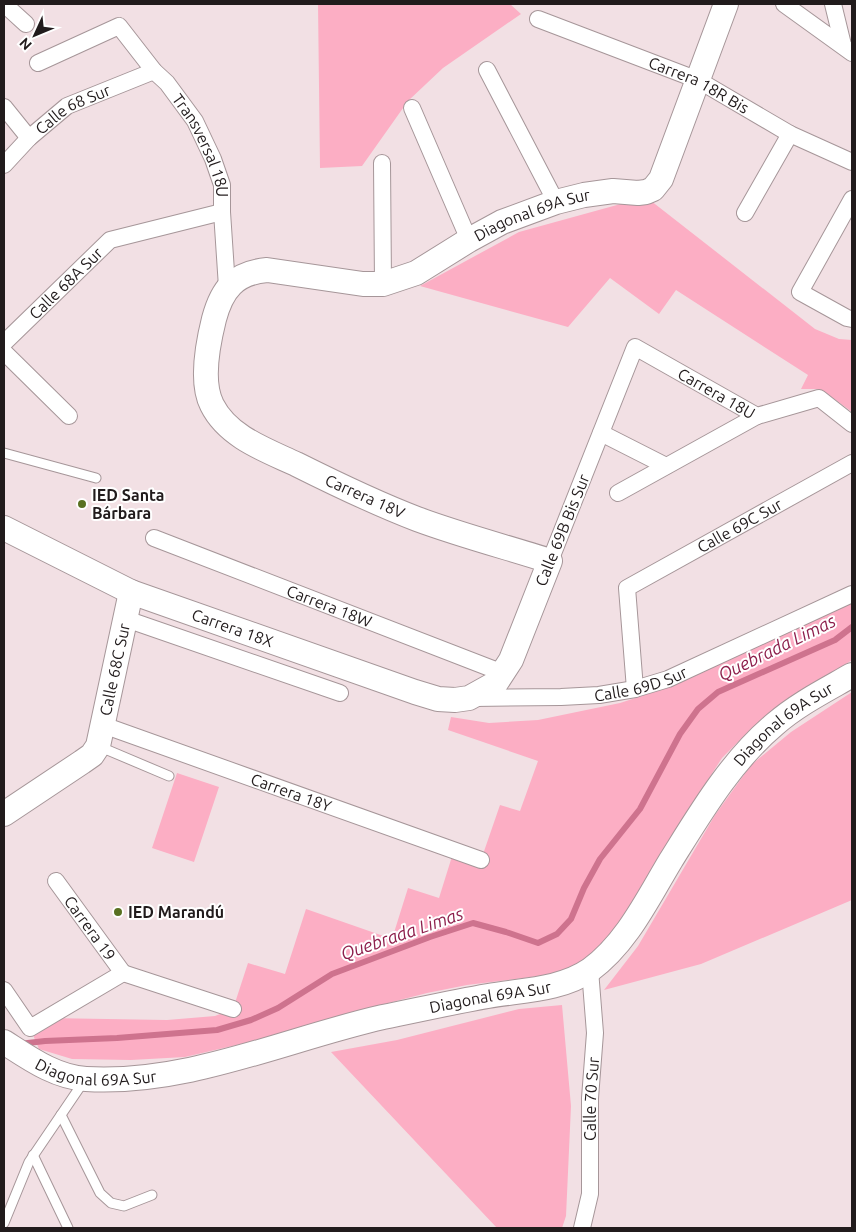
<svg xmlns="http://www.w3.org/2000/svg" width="856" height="1232" font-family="Ubuntu,sans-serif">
<rect width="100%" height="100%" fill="#f2e0e4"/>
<!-- green -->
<g fill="#fcaec4">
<polygon points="318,4 510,4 521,14 443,68 408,101 362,166 320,168"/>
<polygon points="646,197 815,329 839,339 852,340 852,412 833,398 817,389 801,389 808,375 676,290 659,314 610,278 568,327 420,286 519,232"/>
<polygon points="852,588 852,660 784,704 748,732 722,758 684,817 617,927 602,949 581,963 563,971 539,976 467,985 427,993 373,1007 245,1043 185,1057 131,1060 72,1059 39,1049 30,1028 47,1018 167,1020 215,1016 233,1009 248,963 285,974 306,909 392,939 408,888 439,898 454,850 481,860 500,805 520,811 538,761 448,730 451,717 489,723 538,720 620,703 669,687"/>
<polygon points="852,692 852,900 701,964 604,990 638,946 715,815 751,765 791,732"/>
<polygon points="177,773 219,787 194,862 152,848"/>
<polygon points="562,1005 571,1106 566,1216 562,1228 497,1228 331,1052 397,1040 519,1009"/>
</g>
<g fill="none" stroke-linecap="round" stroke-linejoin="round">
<!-- stream -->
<polyline stroke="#ce738e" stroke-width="6" points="19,1044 45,1041 117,1038 217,1030 251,1020 278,1008 332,974 430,937 473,923 506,932 538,943 557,934 571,919 584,888 600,859 640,809 680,734 698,709 718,692 835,640 852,627"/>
<!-- lane casing -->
<g stroke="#a69699" stroke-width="11">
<g id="lane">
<polyline points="4,453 96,478"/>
<polyline points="98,746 169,776"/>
<polyline points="61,1115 100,1193 111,1203 124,1206 152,1195"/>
<polyline points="33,1155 68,1228"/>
<polyline points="4,1223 29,1162 84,1081"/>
</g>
</g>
<!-- street casing -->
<g stroke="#a69699" stroke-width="18">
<g id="street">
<polyline points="4,4 26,24"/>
<polyline points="784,4 852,53"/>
<polyline points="833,4 843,45"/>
<path id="s1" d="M 538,19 L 698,80 L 790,134 L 852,162"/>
<path id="s2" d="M 38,63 L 119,26 L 154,71 L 167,83 L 195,121 L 213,159 L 222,185 L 222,212 L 227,287"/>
<polyline points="487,70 556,202"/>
<polyline points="4,107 29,138"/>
<polyline points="412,108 469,240"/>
<polyline points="382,163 383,284"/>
<path id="s3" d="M 4,165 L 29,138 L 67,106 L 154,71"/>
<polyline points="852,199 800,292 847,318 852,319"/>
<polyline points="745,213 790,134"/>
<path id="s4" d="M 4,343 L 110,240 L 222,212"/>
<polyline points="4,352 69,416"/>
<polyline points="601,433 666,466"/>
<polyline points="618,493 757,416"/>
<path id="s5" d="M 154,538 L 503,673"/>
<path id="s6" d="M 550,561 L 635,347 L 757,416 L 819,398 L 852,424"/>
<polyline points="126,619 340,693"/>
<path id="s7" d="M 635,689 L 627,588 L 852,463"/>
<path id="s8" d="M 473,698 L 561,697 L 599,695 L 635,689 L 668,679 L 852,594"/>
<path id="s9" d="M 103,725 L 481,860"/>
<path id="s10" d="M 56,881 L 123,973"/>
<polyline points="123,973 233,1009"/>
<polyline points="4,990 30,1028 123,973"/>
<path id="s11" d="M 582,1228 L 590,1194 L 590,1098 L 595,1033 L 590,970"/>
</g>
</g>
<!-- secondary casing -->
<g stroke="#a69699" stroke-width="26">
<g id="secondary">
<path id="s12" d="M 4,528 L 131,592 L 415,692 L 438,699 L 455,700 L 469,698 L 496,683 L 511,660 L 550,561 C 506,547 460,535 417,519 C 375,503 336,484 296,464 C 266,450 228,437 212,405 C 200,382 208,343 214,319 C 222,289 235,273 267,270 L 363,284 L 383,284 L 416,273 L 469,240 L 502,222 L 556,202 L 584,195 L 613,191 L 638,193 L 646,192 L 653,189 L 661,179 L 726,4"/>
<path id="s13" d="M 4,814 L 82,762 L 92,755 L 98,746 L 131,592"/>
<path id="s14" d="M 4,1042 C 29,1058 55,1077 86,1079 C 188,1085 286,1039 383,1017 C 418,1010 453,1002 488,996 C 522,990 561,990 590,970 C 627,943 648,898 671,860 C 701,812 731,761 775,724 C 798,704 826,690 852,675"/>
</g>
</g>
<!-- lane -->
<use href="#lane" stroke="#fff" stroke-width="9"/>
<!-- street -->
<use href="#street" stroke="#fff" stroke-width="16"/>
<!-- secondary -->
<use href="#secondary" stroke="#fff" stroke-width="24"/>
</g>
<!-- markers -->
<g fill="#597021" stroke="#fff" stroke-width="2">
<circle cx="82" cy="504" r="5"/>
<circle cx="118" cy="912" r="5"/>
</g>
<g text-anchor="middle" stroke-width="4" stroke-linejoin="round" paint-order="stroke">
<!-- street labels -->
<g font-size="16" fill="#211b1c" stroke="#fff">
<text dy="6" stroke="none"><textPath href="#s1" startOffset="174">Carrera 18R Bis</textPath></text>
<text dy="6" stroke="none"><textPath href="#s3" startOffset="90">Calle 68 Sur</textPath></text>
<text dy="6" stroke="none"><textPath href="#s2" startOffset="236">Transversal 18U</textPath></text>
<text dy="6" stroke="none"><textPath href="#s12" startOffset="1489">Diagonal 69A Sur</textPath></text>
<text dy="6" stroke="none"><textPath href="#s4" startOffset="86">Calle 68A Sur</textPath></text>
<text dy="6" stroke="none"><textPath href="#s6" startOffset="324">Carrera 18U</textPath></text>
<text transform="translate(365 496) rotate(24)" y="6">Carrera 18V</text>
<text dy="6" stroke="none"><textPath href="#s7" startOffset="230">Calle 69C Sur</textPath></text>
<text transform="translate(562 530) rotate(-68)" y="6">Calle 69B Bis Sur</text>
<text dy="6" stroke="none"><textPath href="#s5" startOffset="188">Carrera 18W</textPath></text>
<text dy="6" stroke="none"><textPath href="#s12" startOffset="250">Carrera 18X</textPath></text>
<text dy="6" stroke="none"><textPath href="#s13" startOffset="195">Calle 68C Sur</textPath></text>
<text dy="6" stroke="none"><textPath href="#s8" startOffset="169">Calle 69D Sur</textPath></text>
<text dy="6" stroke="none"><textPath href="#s14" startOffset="925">Diagonal 69A Sur</textPath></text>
<text dy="6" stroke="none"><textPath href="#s9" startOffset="200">Carrera 18Y</textPath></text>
<text dy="6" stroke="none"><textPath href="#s10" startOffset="58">Carrera 19</textPath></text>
<text dy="6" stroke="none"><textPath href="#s14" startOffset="505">Diagonal 69A Sur</textPath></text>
<text dy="6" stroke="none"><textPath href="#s14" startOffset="100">Diagonal 69A Sur</textPath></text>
<text dy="6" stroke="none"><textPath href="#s11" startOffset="130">Calle 70 Sur</textPath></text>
</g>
<!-- poi labels -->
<g font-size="16" font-weight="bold" fill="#211b1c" stroke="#fff" text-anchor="start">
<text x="92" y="501">IED Santa<tspan x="92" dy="18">Bárbara</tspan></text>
<text x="128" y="918">IED Marandú</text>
</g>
<!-- water labels -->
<g font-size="18" font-style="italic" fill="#8d1f4c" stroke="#fff">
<text transform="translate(777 648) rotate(-26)" y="6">Quebrada Limas</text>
<text transform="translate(402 934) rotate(-19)" y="6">Quebrada Limas</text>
</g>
</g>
<!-- border -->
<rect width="856" height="1232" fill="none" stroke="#211b1c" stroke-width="10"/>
<!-- north arrow -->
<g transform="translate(35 35) rotate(226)" stroke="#ffffff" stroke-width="4" paint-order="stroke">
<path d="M0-4L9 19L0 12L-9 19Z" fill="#211b1c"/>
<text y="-8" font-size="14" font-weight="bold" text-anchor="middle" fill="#211b1c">N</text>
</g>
</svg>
